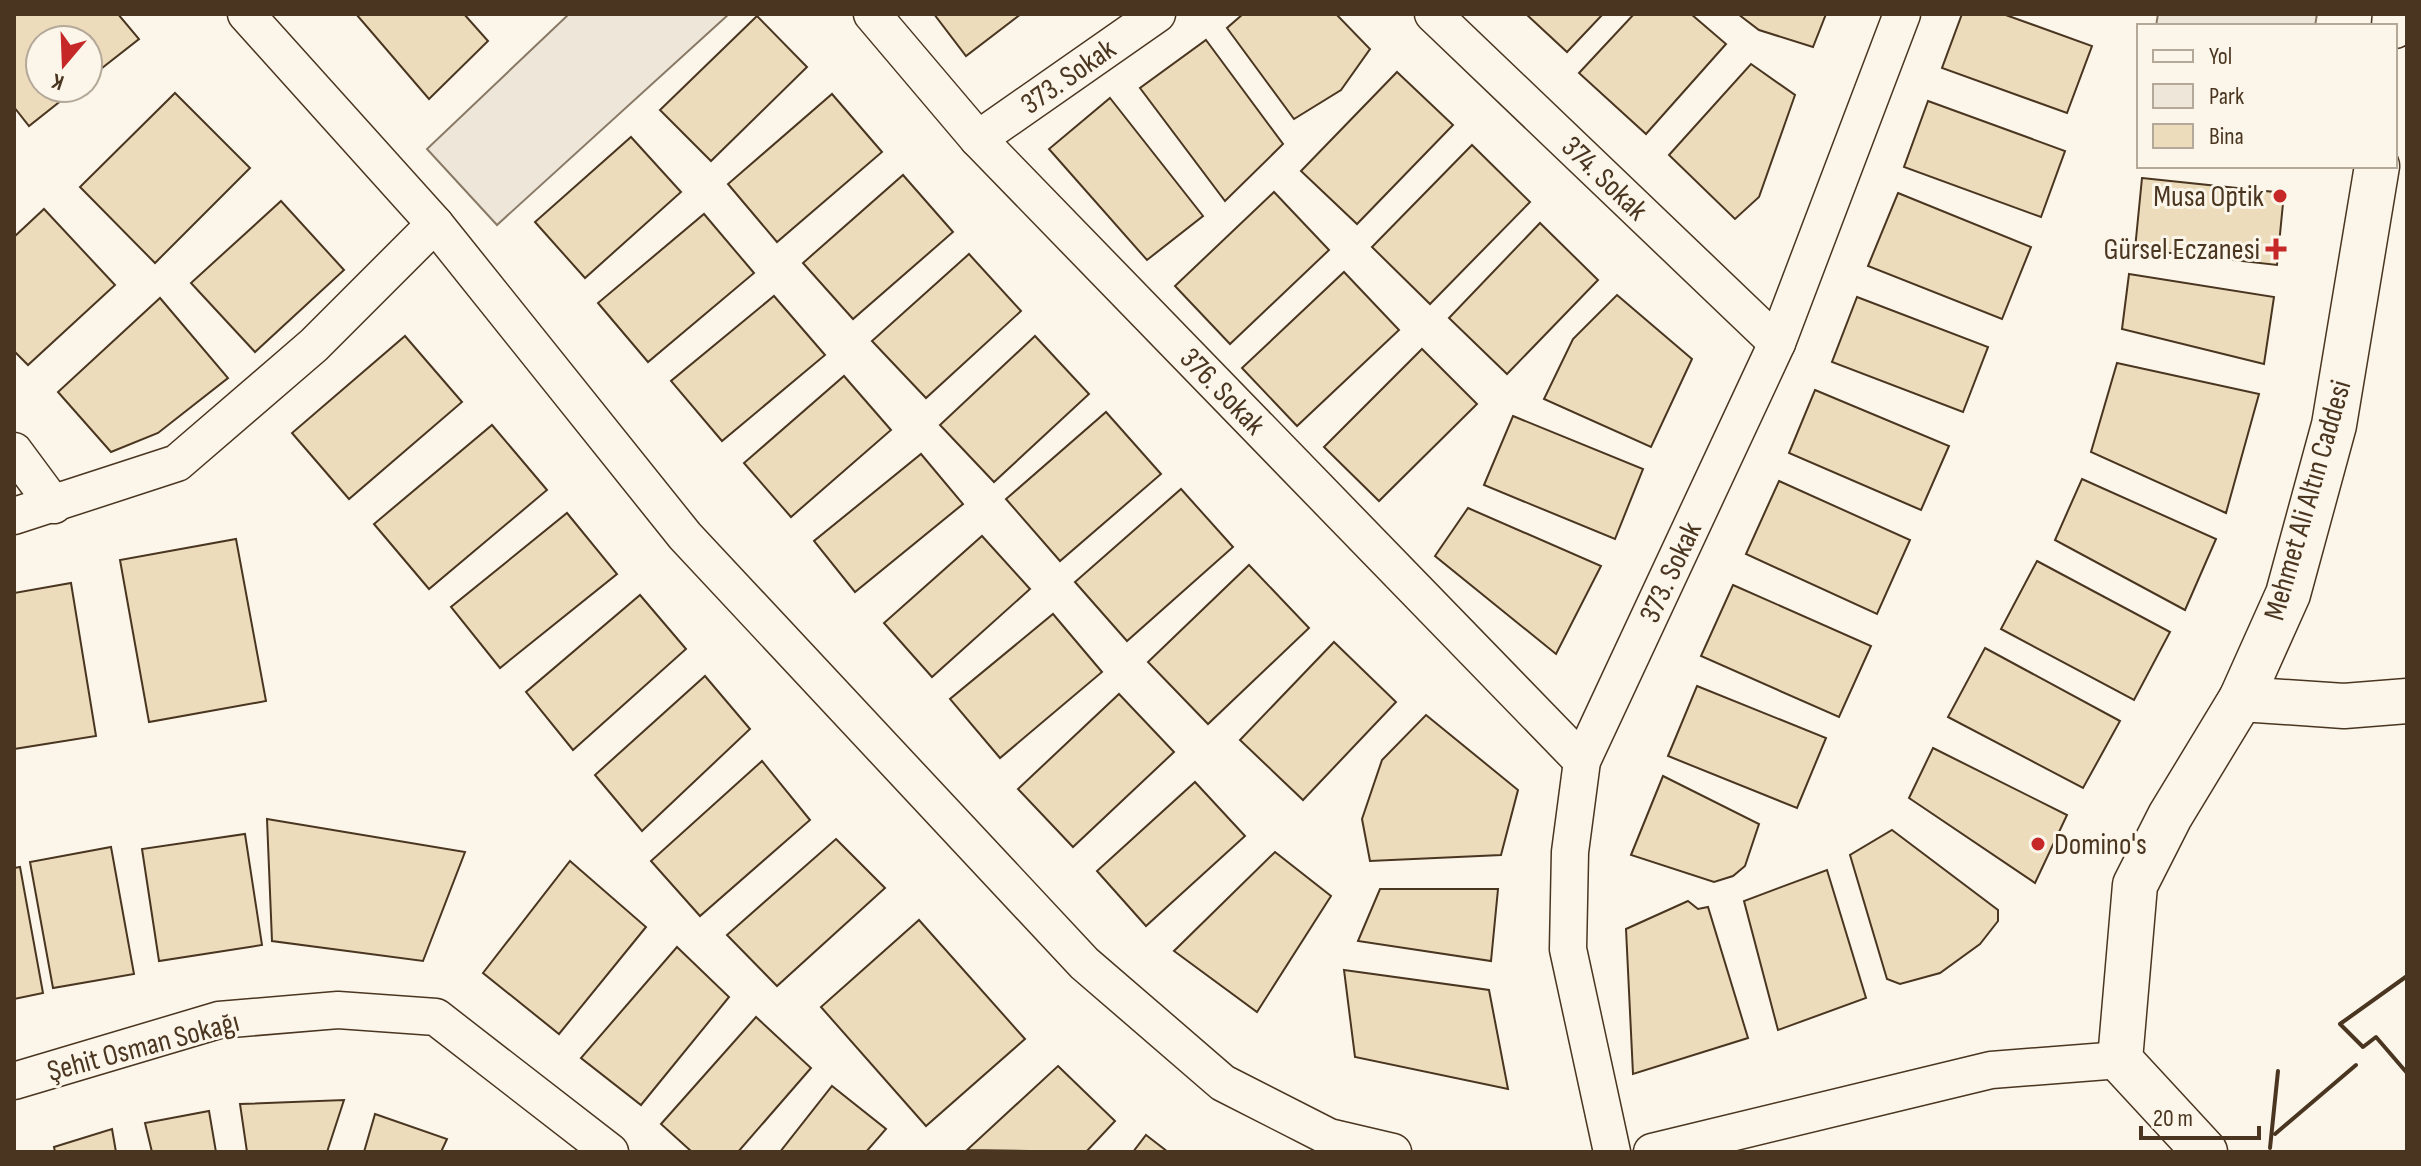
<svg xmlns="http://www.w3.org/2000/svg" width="2421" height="1166" font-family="'Sofia Sans Condensed',sans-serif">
<rect width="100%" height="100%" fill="#fbf6e9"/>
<!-- green -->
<g fill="#ede6d9" stroke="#887966" stroke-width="2">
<polygon points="569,14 729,14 497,225 427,149"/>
<polygon points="2158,14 2317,14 2315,26 2156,26"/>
</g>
<!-- building -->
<g fill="#ecdcbc" stroke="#4a3520" stroke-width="2">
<polygon points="14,14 118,14 139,39 88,79 88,40 40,40 40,88 77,88 29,126 14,107"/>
<polygon points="356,14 464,14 488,41 429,99"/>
<polygon points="934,14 1021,14 966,56"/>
<polygon points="1243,14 1336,14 1370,49 1341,90 1294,119 1227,28"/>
<polygon points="1526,14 1603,14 1567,52"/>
<polygon points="1634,14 1691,14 1726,44 1646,134 1579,73"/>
<polygon points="1738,14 1826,14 1813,47 1759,30"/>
<polygon points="1962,14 2003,14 2092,46 2067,113 1942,68"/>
<polygon points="757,16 807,67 711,161 660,110"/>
<polygon points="1206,40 1283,144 1225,201 1140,88"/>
<polygon points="1751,64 1795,95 1759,197 1735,219 1669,155"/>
<polygon points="1397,72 1453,125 1357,224 1301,171"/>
<polygon points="175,93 250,168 155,263 80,187"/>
<polygon points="832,94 882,152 777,242 728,184"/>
<polygon points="1110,98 1203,216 1147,260 1049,149"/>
<polygon points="1928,101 2065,151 2041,217 1904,167"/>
<polygon points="631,137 681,192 585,278 535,222"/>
<polygon points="1472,145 1530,202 1430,304 1372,247"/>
<polygon points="903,175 953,232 853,319 803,263"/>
<polygon points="2142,178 2284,193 2277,265 2135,249"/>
<polygon points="1274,192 1329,250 1230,344 1175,286"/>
<polygon points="1898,193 2031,247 2002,319 1868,266"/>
<polygon points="281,201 344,270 255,352 191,283"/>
<polygon points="44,209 115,285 28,365 14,351 14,237"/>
<polygon points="704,214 754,273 648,362 598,303"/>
<polygon points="1540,223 1598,280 1507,374 1449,318"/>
<polygon points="969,254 1021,311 926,398 872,341"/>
<polygon points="1344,272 1399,330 1297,426 1242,368"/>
<polygon points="2129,274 2274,297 2264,364 2122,329"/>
<polygon points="1617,295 1692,359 1651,447 1544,399 1573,339"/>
<polygon points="774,296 825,355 722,441 671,381"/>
<polygon points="1857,297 1988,347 1963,412 1832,362"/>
<polygon points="160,298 228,378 158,433 111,452 58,392"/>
<polygon points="405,336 462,402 349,499 292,433"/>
<polygon points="1035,336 1089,394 994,482 940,425"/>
<polygon points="1422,349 1477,404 1379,501 1324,447"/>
<polygon points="2117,363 2259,394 2226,513 2091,452"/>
<polygon points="844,376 891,430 791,517 744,463"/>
<polygon points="1815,390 1949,446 1921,510 1789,453"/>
<polygon points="1106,412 1161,474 1060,561 1006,499"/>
<polygon points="1513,416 1643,469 1615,539 1484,485"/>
<polygon points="492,425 547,490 429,589 374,524"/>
<polygon points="921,454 963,504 855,592 814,541"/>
<polygon points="2082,479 2216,539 2185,610 2055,540"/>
<polygon points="1779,481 1910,540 1877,614 1746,554"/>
<polygon points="1181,489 1233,547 1127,641 1075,582"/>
<polygon points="1468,508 1601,566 1556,654 1435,556"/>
<polygon points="567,513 617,574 500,668 451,607"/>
<polygon points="982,536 1030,589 932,677 884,623"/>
<polygon points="236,539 266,701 149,722 120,560"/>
<polygon points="2037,561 2170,632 2134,700 2001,629"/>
<polygon points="1249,565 1309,628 1208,724 1148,662"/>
<polygon points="71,583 96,736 14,749 14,593"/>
<polygon points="1733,585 1871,646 1839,717 1701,656"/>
<polygon points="640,595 686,649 573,750 526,692"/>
<polygon points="1053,614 1102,672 1000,758 950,699"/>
<polygon points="1334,642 1396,702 1303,800 1240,740"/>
<polygon points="1985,648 2120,721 2083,788 1948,717"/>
<polygon points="705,676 750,729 642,831 595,775"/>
<polygon points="1697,686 1826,738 1797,808 1668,756"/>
<polygon points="1119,694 1174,752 1073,847 1018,789"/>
<polygon points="1426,715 1518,790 1501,855 1370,861 1362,819 1382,760"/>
<polygon points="1933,748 2067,815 2035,883 1909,798"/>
<polygon points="762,761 810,820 700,916 651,861"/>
<polygon points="1663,776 1759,824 1745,866 1733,876 1714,882 1631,855"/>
<polygon points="1195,782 1245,836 1146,926 1097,871"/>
<polygon points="267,819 465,852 423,961 272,941"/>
<polygon points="1892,830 1998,910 1998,921 1980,944 1940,973 1900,984 1887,979 1850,855"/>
<polygon points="245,834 262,945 159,961 142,849"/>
<polygon points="836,839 885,888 777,986 727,935"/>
<polygon points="111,847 134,974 53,988 30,862"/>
<polygon points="1275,852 1331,896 1257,1012 1174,951"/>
<polygon points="570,861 646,927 559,1034 483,973"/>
<polygon points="20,867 43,993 14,999 14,868"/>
<polygon points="1827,870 1866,998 1778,1030 1744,901"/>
<polygon points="1380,889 1498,889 1491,961 1358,941"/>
<polygon points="1688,901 1698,909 1708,907 1748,1038 1633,1074 1626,929"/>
<polygon points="919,920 1025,1039 926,1126 821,1007"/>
<polygon points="677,947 729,997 641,1105 581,1058"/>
<polygon points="1344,970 1489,990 1508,1089 1355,1057"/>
<polygon points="756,1017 811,1068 738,1152 692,1152 661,1124"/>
<polygon points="1058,1066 1115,1121 1086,1152 967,1150"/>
<polygon points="832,1086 886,1129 866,1152 780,1152"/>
<polygon points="344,1100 327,1152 247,1152 240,1104"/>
<polygon points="209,1111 216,1152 152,1152 145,1123"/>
<polygon points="375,1114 447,1139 441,1152 364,1152"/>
<polygon points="112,1129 116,1152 55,1152 54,1147"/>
<polygon points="1146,1135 1168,1152 1133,1152"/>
</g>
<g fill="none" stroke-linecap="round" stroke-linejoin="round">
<!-- street casing -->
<g stroke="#4a3520" stroke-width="39">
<g id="street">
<polyline points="246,14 435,224 685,536 1084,963 1223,1083 1329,1137 1393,1152"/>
<polyline points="872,14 978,139 1582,761"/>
<polyline points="1433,14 1777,343"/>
<polyline points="978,139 1157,14"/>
<polyline points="14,451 54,505"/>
<polyline points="14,516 177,463 314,345 435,224"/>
<polyline points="14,1081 219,1020 338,1010 436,1017 610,1152"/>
<polyline points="1612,1152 1568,949 1570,852 1582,761 1777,343 1902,14"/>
<polyline points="1652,1152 1991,1070 2120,1060"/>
</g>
</g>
<!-- secondary casing -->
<g stroke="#4a3520" stroke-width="47">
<g id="secondary">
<polyline points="2394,26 2395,14"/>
<polyline points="2241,699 2344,706 2407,701"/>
<polyline points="2205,1152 2120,1060 2135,885 2170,816 2241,699 2288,594 2334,425 2377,166"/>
</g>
</g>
<!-- street -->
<use href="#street" stroke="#fbf6e9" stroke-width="36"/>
<!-- secondary -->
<use href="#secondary" stroke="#fbf6e9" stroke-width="44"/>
<!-- wall -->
<g stroke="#4a3520" stroke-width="4">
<polyline points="2407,976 2340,1024 2363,1047 2376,1037 2407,1073"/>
<polyline points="2275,1134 2356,1065"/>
<polyline points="2270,1148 2278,1071"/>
</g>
</g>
<!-- markers -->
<g fill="#c62828" stroke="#fbf6e9" stroke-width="3">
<circle cx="2280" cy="196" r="8"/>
<path d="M2272 237h8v8h8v8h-8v8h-8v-8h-8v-8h8z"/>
<circle cx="2038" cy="844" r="8"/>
</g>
<g text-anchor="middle" stroke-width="6" stroke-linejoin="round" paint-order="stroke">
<!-- street labels -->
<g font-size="30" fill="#4a3520" stroke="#fbf6e9">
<text transform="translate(1068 76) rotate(-35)" y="10">373. Sokak</text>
<text transform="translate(1605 178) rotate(44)" y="10">374. Sokak</text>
<text transform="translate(1223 391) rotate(46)" y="10">376. Sokak</text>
<text transform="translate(2307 500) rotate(-74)" y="10">Mehmet Ali Altın Caddesi</text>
<text transform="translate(1670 572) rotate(-65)" y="10">373. Sokak</text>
<text transform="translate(143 1046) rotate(-15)" y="10">Şehit Osman Sokağı</text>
</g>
<!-- poi labels -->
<g font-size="30" fill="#4a3520" stroke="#fbf6e9" text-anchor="end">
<text x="2264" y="206">Musa Optik</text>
<text x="2260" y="259">Gürsel Eczanesi</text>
<text x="2054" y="854" text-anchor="start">Domino's</text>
</g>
</g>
<!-- border -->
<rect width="2421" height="1166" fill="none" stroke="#4a3520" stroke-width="32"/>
<!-- legend -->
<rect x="2137" y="24" width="260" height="144" fill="#fbf6e9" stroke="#b4a999" stroke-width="2"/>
<rect x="2153" y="50" width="40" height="12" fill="#fbf6e9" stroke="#b4a999" stroke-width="2"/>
<text x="2209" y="64" font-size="24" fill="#4a3520">Yol</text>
<rect x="2153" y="84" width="40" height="24" fill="#ede6d9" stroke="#b4a999" stroke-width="2"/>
<text x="2209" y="104" font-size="24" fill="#4a3520">Park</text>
<rect x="2153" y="124" width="40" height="24" fill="#ecdcbc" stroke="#b4a999" stroke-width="2"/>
<text x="2209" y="144" font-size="24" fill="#4a3520">Bina</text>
<!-- north arrow -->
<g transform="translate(64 64) rotate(199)"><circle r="38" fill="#fbf6e9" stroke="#b4a999" stroke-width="2"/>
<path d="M0-6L14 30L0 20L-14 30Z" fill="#c62828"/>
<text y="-12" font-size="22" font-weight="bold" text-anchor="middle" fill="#4a3520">K</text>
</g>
<!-- scale -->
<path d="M2141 1126v12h118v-12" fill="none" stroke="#4a3520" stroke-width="4"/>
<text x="2153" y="1126" font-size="24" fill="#4a3520" stroke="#fbf6e9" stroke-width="6" paint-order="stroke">20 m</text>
</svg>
